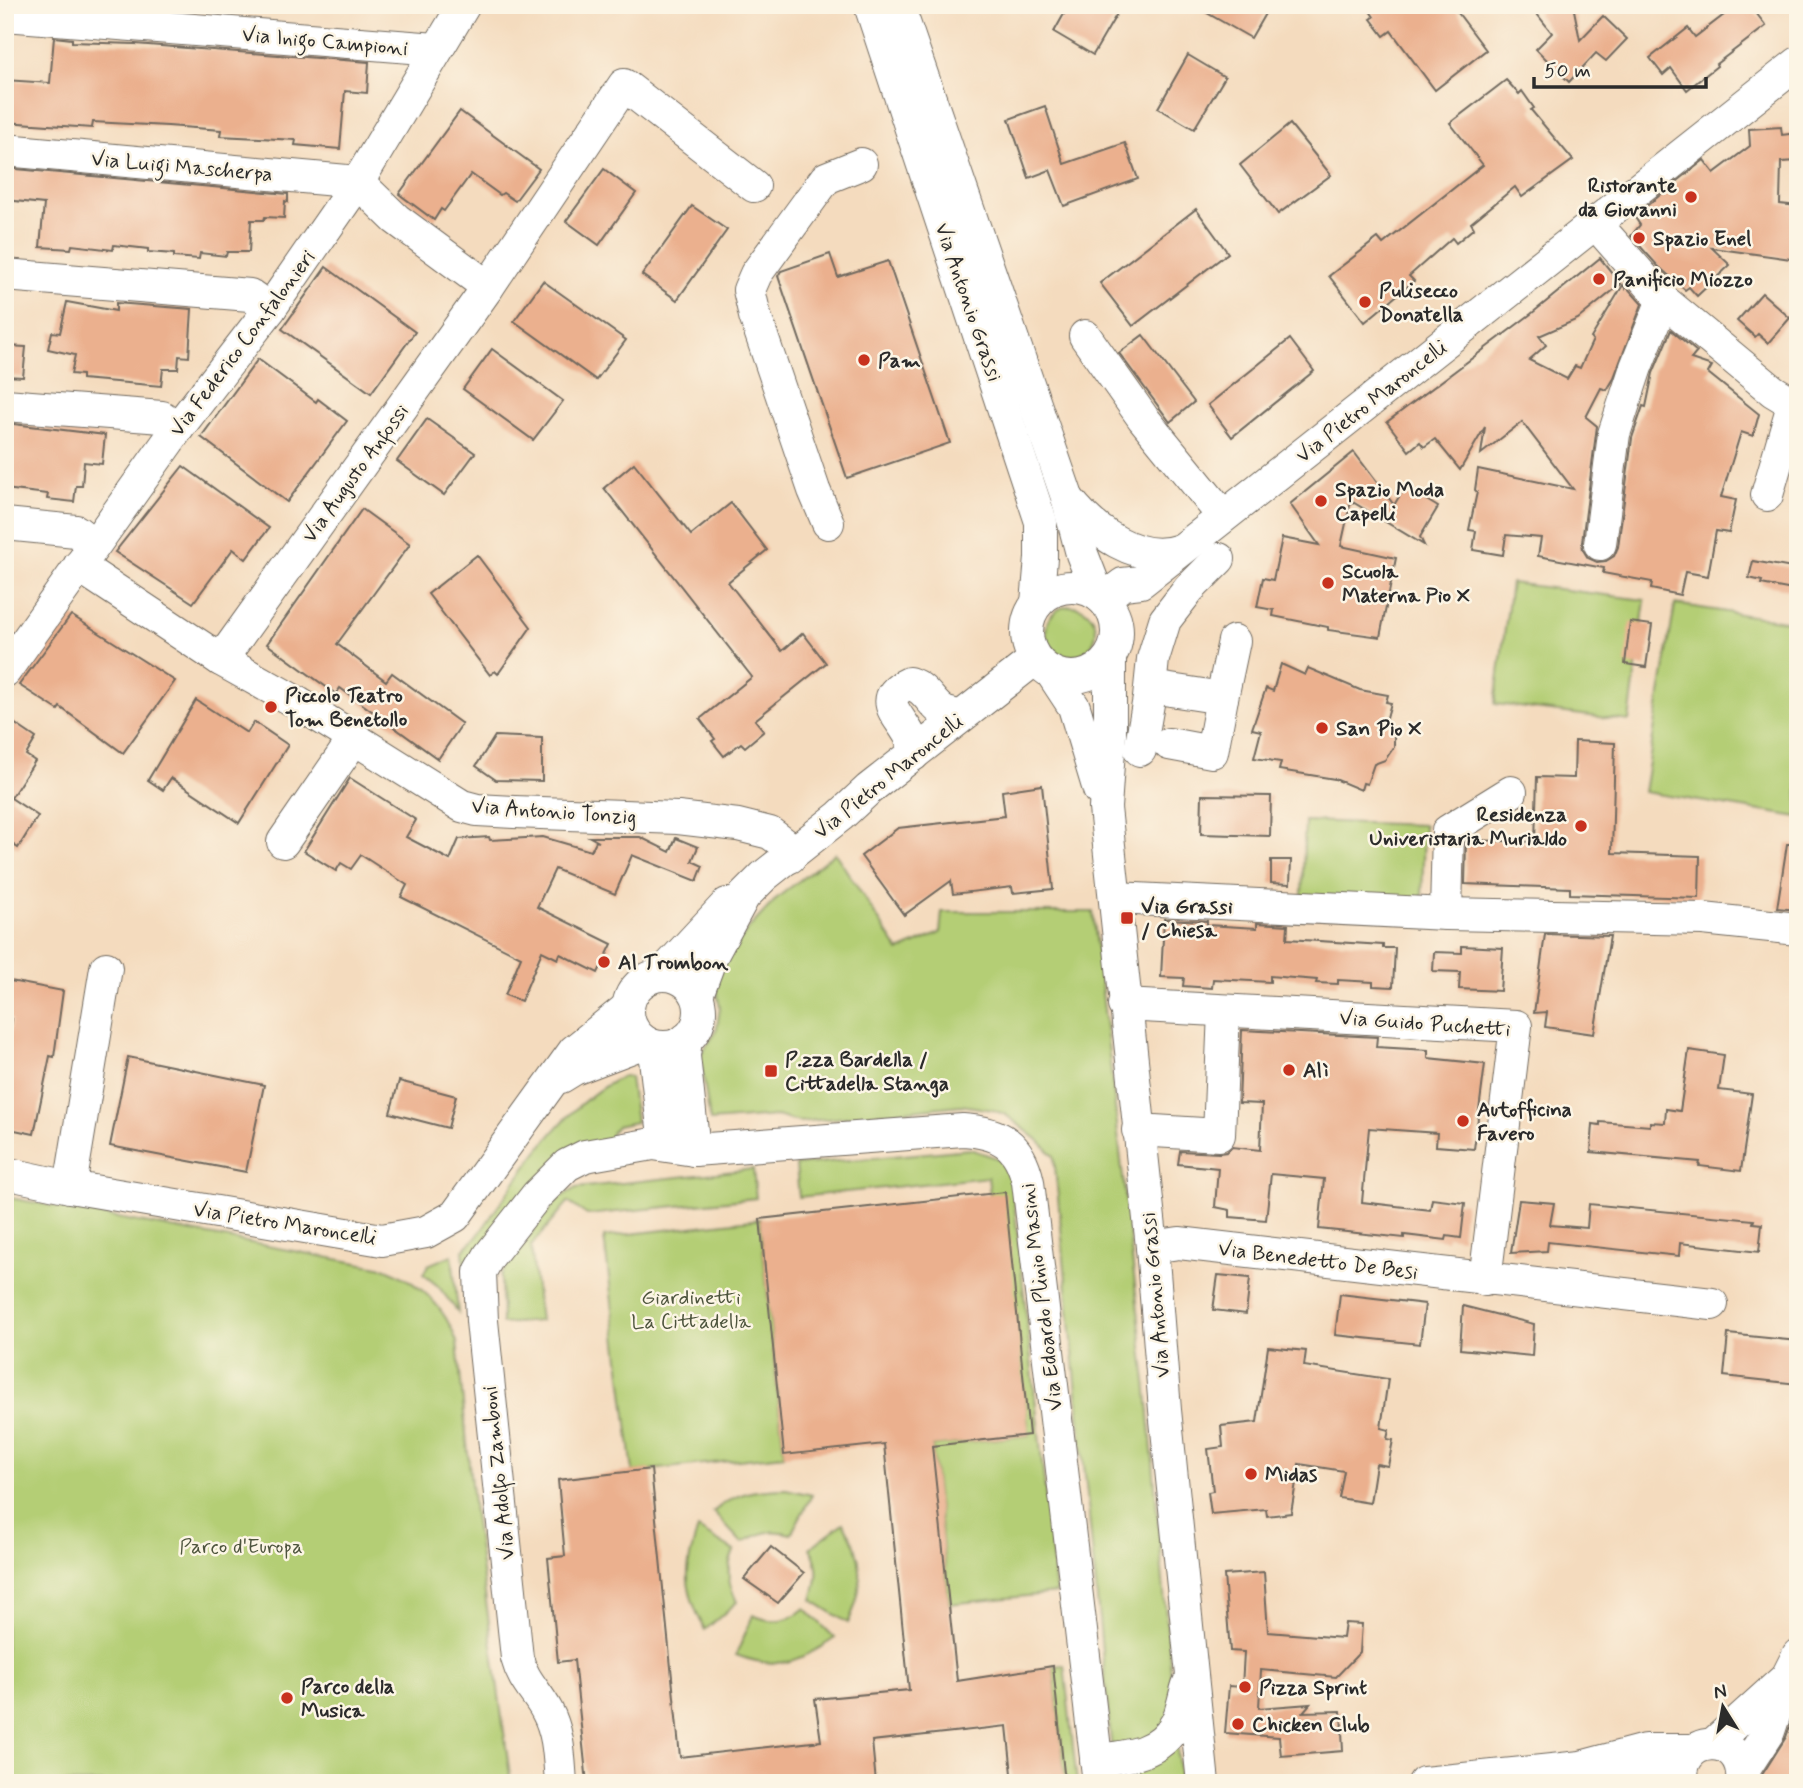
<svg xmlns="http://www.w3.org/2000/svg" width="1803" height="1788" font-family="Mynerve,sans-serif">
<rect width="100%" height="100%" fill="#fcf5e5"/>
<filter id="ink" filterUnits="userSpaceOnUse"><feTurbulence type="fractalNoise" baseFrequency=".0143" numOctaves="2"/><feDisplacementMap in="SourceGraphic" scale="14" xChannelSelector="R" yChannelSelector="G"/><feConvolveMatrix kernelMatrix="1 2 1 2 8 2 1 2 1" color-interpolation-filters="sRGB"/></filter>
<filter id="wash" filterUnits="userSpaceOnUse"><feTurbulence type="fractalNoise" baseFrequency=".00686" numOctaves="4" result="noise"/><feDisplacementMap in="SourceGraphic" scale="28" xChannelSelector="R" yChannelSelector="G"/><feGaussianBlur stdDeviation="1.57" result="paint"/><feColorMatrix in="noise" values="0 0 0 0 0 0 0 0 0 0 0 0 0 0 0 0 0 1.4 0 .05"/><feComposite in="paint" operator="in"/></filter>
<g filter="url(#wash)">
<rect width="100%" height="100%" fill="#f4dbbe"/>
<!-- green -->
<g fill="#b4ce74" stroke="#707c50" stroke-width="2">
<polygon points="1511,583 1645,600 1629,721 1495,704"/>
<polygon points="1675,604 1798,623 1798,817 1644,792"/>
<circle cx="1071" cy="631" r="25"/>
<polygon points="1305,821 1424,825 1422,900 1302,896"/>
<polygon points="835,853 899,951 940,933 942,912 1093,912 1147,1391 1180,1783 1115,1783 1054,1156 1037,1139 1006,1115 993,1110 961,1105 799,1122 776,1116 710,1121 700,1055 716,1032 720,1008 715,981 727,958 750,927 778,897"/>
<path d="M 624,1076 L 630,1077 L 636,1122 L 617,1126 L 611,1133 L 612,1144 L 465,1275 L 463,1250 L 476,1238 C 516,1183 560,1104 624,1076 Z"/>
<polygon points="970,1149 1000,1159 1012,1183 1056,1593 949,1604 932,1446 1029,1435 1010,1262 990,1195 988,1177 799,1197 796,1165"/>
<polygon points="753,1169 756,1198 587,1215 568,1202 531,1246 540,1321 502,1324 501,1275 514,1255 559,1198 576,1188"/>
<path d="M 5,1197 L 384,1268 C 418,1281 445,1306 457,1342 L 474,1514 L 511,1783 L 5,1783 Z"/>
<polygon points="760,1219 784,1455 633,1472 604,1237"/>
<polygon points="452,1255 458,1312 438,1286 423,1274 428,1265"/>
<path d="M 786,1489 L 812,1495 L 791,1534 C 772,1528 759,1533 742,1543 L 713,1512 C 737,1491 755,1490 786,1489 Z"/>
<path d="M 843,1523 C 865,1556 865,1587 848,1623 L 812,1600 C 818,1579 821,1566 810,1548 Z"/>
<path d="M 698,1529 L 734,1551 C 725,1571 728,1583 737,1602 L 705,1630 C 684,1589 683,1572 698,1529 Z"/>
<path d="M 805,1608 L 835,1638 C 800,1662 778,1671 736,1655 L 753,1615 C 772,1624 789,1622 805,1608 Z"/>
<polygon points="1064,1665 1077,1783 1065,1783 1053,1666"/>
</g>
<g id="blocks">
<!-- building -->
<g fill="#ebb08e">
<polygon points="1069,5 1122,5 1093,55 1054,32"/>
<polygon points="1193,5 1270,5 1251,38"/>
<polygon points="1366,5 1452,5 1486,50 1435,90 1391,31 1384,36 1371,19 1374,17"/>
<polygon points="1549,5 1573,5 1580,40 1603,16 1627,39 1606,61 1596,53 1569,82 1536,49 1552,33 1537,14"/>
<polygon points="1737,5 1750,5 1766,26 1716,64 1717,66 1687,90 1671,68 1663,75 1650,58 1688,28 1695,37"/>
<polygon points="54,37 72,39 72,42 135,44 369,62 367,93 345,91 340,149 295,145 296,140 220,136 221,130 168,126 93,122 92,128 5,122 5,80 50,83"/>
<polygon points="1188,55 1225,77 1194,129 1158,108"/>
<polygon points="1506,80 1519,94 1522,91 1534,108 1531,110 1573,160 1522,197 1515,187 1471,223 1474,228 1456,243 1452,238 1409,276 1414,281 1365,322 1329,276 1378,238 1383,244 1483,165 1450,123"/>
<polygon points="1045,106 1064,164 1125,143 1138,179 1064,206 1050,170 1029,178 1009,119"/>
<polygon points="460,111 539,169 515,201 503,193 500,195 471,174 444,211 441,209 434,220 399,194"/>
<polygon points="1290,124 1331,175 1278,214 1240,165"/>
<polygon points="1781,127 1782,135 1798,133 1798,161 1781,162 1780,204 1798,206 1798,260 1712,248 1730,265 1697,296 1689,287 1685,290 1658,266 1631,236 1640,225 1634,216 1704,160 1714,173 1750,146 1749,129"/>
<polygon points="5,168 288,194 288,202 285,201 284,218 265,217 264,220 251,220 249,252 227,252 226,256 200,253 199,259 174,257 174,254 148,252 148,249 114,245 113,250 72,245 71,249 40,247 44,204 5,200"/>
<polygon points="604,169 636,193 599,245 566,221"/>
<polygon points="692,206 727,230 677,300 642,275"/>
<polygon points="1196,209 1228,253 1133,326 1100,283"/>
<polygon points="830,254 838,277 888,261 950,443 847,478 778,276 781,271"/>
<polygon points="1600,258 1621,284 1578,319 1539,336 1546,345 1529,360 1567,379 1575,366 1580,368 1593,340 1591,338 1623,285 1625,288 1625,285 1642,304 1613,380 1607,390 1601,388 1586,417 1597,426 1582,542 1583,550 1588,558 1597,562 1606,561 1614,556 1618,547 1632,438 1643,406 1646,407 1653,373 1671,330 1697,352 1691,359 1712,366 1708,373 1759,414 1753,436 1741,432 1721,497 1736,500 1729,533 1716,531 1708,576 1685,572 1680,595 1651,589 1652,582 1603,573 1604,568 1538,556 1541,538 1506,535 1503,555 1473,550 1476,531 1469,530 1477,492 1475,490 1478,469 1573,489 1522,422 1481,454 1485,427 1460,470 1435,439 1424,447 1420,442 1409,451 1387,422 1531,314"/>
<polygon points="326,267 415,332 371,393 282,329"/>
<polygon points="543,281 626,340 596,380 514,321"/>
<polygon points="1762,293 1790,318 1768,343 1758,334 1755,337 1737,321"/>
<polygon points="67,302 116,311 116,303 192,309 189,357 179,356 178,369 163,369 161,386 82,379 82,375 71,374 75,355 48,349 52,332 60,333"/>
<polygon points="1143,335 1194,402 1170,422 1119,353"/>
<polygon points="1290,339 1314,371 1232,437 1208,405"/>
<polygon points="7,346 26,347 23,377 5,376"/>
<polygon points="492,349 563,401 533,440 463,389"/>
<polygon points="258,359 316,402 318,399 347,421 287,502 201,437"/>
<polygon points="427,419 475,453 444,495 397,461"/>
<polygon points="5,423 105,435 102,464 84,462 82,486 76,486 74,502 47,499 48,494 5,489"/>
<polygon points="1354,452 1394,505 1405,487 1438,507 1420,537 1424,545 1351,501 1341,546 1396,558 1380,637 1328,630 1328,627 1273,616 1274,610 1257,607 1263,578 1273,580 1282,538 1319,545 1290,504"/>
<polygon points="634,463 691,535 731,503 767,550 728,582 782,651 803,633 826,663 755,720 764,731 745,747 741,743 724,756 712,741 715,739 700,719 752,677 604,488"/>
<polygon points="183,466 269,528 246,559 233,549 193,603 115,552"/>
<polygon points="362,509 410,544 337,644 386,681 392,673 462,724 438,759 340,688 336,694 267,644"/>
<polygon points="477,555 531,627 498,674 495,671 490,675 428,594"/>
<polygon points="1753,561 1798,569 1798,591 1761,584 1762,581 1749,578"/>
<polygon points="71,615 175,681 123,753 60,707 58,710 19,685"/>
<polygon points="1630,622 1652,625 1646,667 1625,664"/>
<polygon points="1281,664 1305,675 1308,668 1360,690 1388,695 1386,702 1391,703 1386,721 1394,733 1394,747 1385,760 1374,764 1367,784 1363,783 1361,790 1335,779 1279,770 1281,762 1254,758 1261,731 1252,729 1266,688 1273,691"/>
<polygon points="196,700 247,733 254,722 288,745 239,823 171,778 163,790 148,780"/>
<polygon points="5,717 36,738 26,755 35,761 11,798 38,816 18,848 5,839"/>
<polygon points="495,736 542,738 542,781 496,780 476,766"/>
<polygon points="1575,741 1615,743 1612,853 1700,856 1699,898 1570,894 1570,888 1465,884 1466,841 1469,840 1535,842 1537,777 1574,778"/>
<polygon points="350,778 416,820 406,837 450,860 459,839 489,837 490,840 543,837 591,851 596,841 599,842 590,837 640,837 670,852 676,838 698,847 692,861 703,866 697,881 632,855 615,894 555,869 537,907 612,944 598,973 560,954 558,959 542,951 521,1001 505,995 521,957 401,897 407,885 361,855 351,869 341,863 336,871 304,851"/>
<polygon points="1042,785 1053,889 1013,893 1012,887 953,894 951,881 904,915 861,856 898,828 1005,816 1002,791"/>
<polygon points="1202,795 1271,796 1270,836 1201,834"/>
<polygon points="1787,844 1798,844 1798,910 1777,908"/>
<polygon points="1271,860 1291,860 1290,884 1271,883"/>
<polygon points="1164,919 1207,921 1207,925 1257,928 1257,923 1288,925 1287,939 1383,945 1383,948 1395,948 1393,987 1373,986 1373,982 1338,980 1338,984 1316,983 1317,980 1270,976 1270,982 1213,979 1212,988 1183,986 1184,978 1161,977"/>
<polygon points="1545,934 1610,936 1594,1034 1545,1027 1547,1012 1534,1013"/>
<polygon points="1462,946 1503,948 1500,991 1459,989 1460,972 1433,971 1434,952 1462,953"/>
<polygon points="5,980 63,991 54,1057 50,1056 34,1134 5,1128 5,1064 12,1019 5,1019"/>
<polygon points="1242,1030 1377,1037 1376,1047 1428,1050 1428,1058 1485,1064 1474,1149 1436,1146 1437,1133 1369,1128 1362,1202 1430,1210 1432,1199 1465,1203 1461,1238 1447,1236 1446,1240 1404,1235 1404,1238 1319,1229 1324,1179 1271,1174 1266,1220 1230,1217 1230,1210 1215,1207 1218,1168 1178,1164 1180,1151 1219,1153 1227,1152 1232,1147 1260,1150 1262,1104 1239,1103"/>
<polygon points="1689,1050 1724,1055 1719,1090 1752,1094 1741,1171 1699,1166 1700,1162 1591,1152 1593,1124 1600,1125 1600,1122 1650,1126 1650,1122 1665,1123 1666,1109 1680,1111"/>
<polygon points="128,1057 264,1085 246,1172 110,1146"/>
<polygon points="399,1081 456,1096 448,1128 390,1113"/>
<polygon points="1005,1192 1029,1435 932,1446 957,1681 1053,1666 1065,1783 1013,1783 1007,1726 872,1741 876,1783 587,1783 574,1660 558,1662 548,1558 565,1556 558,1480 651,1469 680,1757 821,1741 815,1699 909,1690 884,1444 784,1455 760,1219"/>
<polygon points="1519,1200 1554,1203 1550,1225 1587,1228 1589,1204 1754,1220 1753,1223 1762,1224 1759,1252 1680,1243 1679,1256 1548,1242 1547,1251 1511,1253"/>
<polygon points="1218,1275 1250,1278 1246,1314 1213,1310"/>
<polygon points="1340,1294 1425,1304 1420,1344 1335,1335"/>
<polygon points="1463,1306 1534,1324 1532,1356 1460,1349"/>
<polygon points="1728,1334 1798,1341 1798,1384 1724,1376"/>
<polygon points="1268,1347 1306,1351 1304,1366 1388,1379 1381,1428 1389,1430 1387,1439 1393,1440 1388,1466 1376,1464 1370,1503 1339,1498 1344,1471 1299,1464 1291,1513 1267,1516 1266,1509 1211,1514 1208,1492 1213,1491 1208,1449 1223,1447 1221,1426 1257,1422"/>
<polygon points="771,1547 804,1573 778,1603 744,1579"/>
<polygon points="1264,1572 1268,1632 1343,1638 1345,1623 1362,1624 1360,1652 1336,1677 1261,1670 1259,1708 1310,1704 1303,1712 1341,1711 1343,1751 1281,1756 1279,1737 1225,1733 1229,1686 1242,1687 1244,1652 1230,1651 1224,1575"/>
<polygon points="1798,1703 1798,1783 1760,1783 1760,1778 1786,1737"/>
</g>
</g>
</g>
<g filter="url(#ink)">
<use href="#blocks" fill-opacity="0" stroke="#71695e" stroke-width="2"/>
<g fill="none" stroke-linecap="round" stroke-linejoin="round">
<!-- minor casing -->
<g stroke="#71695e" stroke-width="34">
<g id="minor">
<polyline points="870,5 1041,522 1041,558 1037,603"/>
<polyline points="898,5 1067,497 1082,554 1098,595"/>
<polyline points="5,15 436,49"/>
<polyline points="5,150 358,182 396,219 488,287 221,660"/>
<polyline points="1596,224 1663,300 1773,391 1798,406"/>
<polyline points="5,275 250,295 270,309"/>
<polyline points="488,287 624,85 754,186"/>
<polyline points="1085,336 1143,418 1223,516"/>
<polyline points="5,405 162,417 178,428"/>
<polyline points="1767,495 1793,405"/>
<path d="M 1068,499 C 1093,531 1138,565 1180,550"/>
<polyline points="828,523 814,490 755,316 749,290 756,274 826,178 861,164"/>
<polyline points="5,524 76,531 94,545"/>
<polyline points="1600,544 1614,434 1636,367 1663,300"/>
<polyline points="79,566 221,660 298,703 462,806 477,810 514,812 678,818 738,825 770,833 786,845 790,857"/>
<circle cx="1072" cy="632" r="45"/>
<polyline points="1103,599 1123,584 1141,582 1798,63"/>
<polyline points="1110,657 1110,735 1105,808 1152,1247 1165,1410 1203,1783"/>
<polyline points="5,671 178,428 270,309 358,182 464,5"/>
<polyline points="1051,672 1074,707 1099,790"/>
<polyline points="1151,687 1222,698 1212,752 1169,744"/>
<polyline points="1222,698 1234,641"/>
<polyline points="1140,750 1149,698 1153,659 1165,620 1189,589 1219,559"/>
<path d="M 913,755 C 912,749 913,743 911,738 C 900,715 874,699 909,683 C 928,689 930,704 944,712 C 949,714 955,715 960,717"/>
<polyline points="283,842 354,739"/>
<polyline points="1115,898 1446,914 1703,919 1798,929"/>
<polyline points="1446,914 1448,831 1511,792"/>
<polyline points="662,974 727,904"/>
<circle cx="664" cy="1011" r="36"/>
<polyline points="697,995 711,957 744,896 764,876 840,816 869,789 1035,659"/>
<polyline points="1124,1005 1516,1026 1485,1280"/>
<polyline points="686,1039 684,1056 694,1150"/>
<polyline points="650,1045 655,1059 665,1144"/>
<polyline points="561,1077 574,1069 645,1042"/>
<polyline points="1138,1130 1219,1135 1224,1011"/>
<polyline points="5,1173 70,1187 382,1240 426,1232 455,1216 574,1051 627,1008"/>
<polyline points="70,1187 106,968"/>
<polyline points="1152,1247 1179,1243 1712,1304"/>
<polyline points="1713,1744 1786,1678"/>
<path d="M 1096,1760 C 1128,1757 1160,1754 1177,1722 C 1182,1711 1184,1697 1188,1685"/>
<polyline points="1597,1769 1682,1780"/>
<polyline points="1743,1771 1769,1731 1787,1677 1798,1655"/>
<path d="M 561,1783 C 559,1758 559,1733 547,1711 C 537,1692 523,1681 517,1658 L 482,1321 L 480,1272 L 489,1256 L 537,1195 L 567,1165 L 585,1156 L 653,1144 L 694,1150 L 963,1130 C 1000,1132 1020,1144 1028,1182 L 1099,1783"/>
<polyline points="1424,1783 1581,1767 1645,1750 1693,1750"/>
<path d="M 1683,1783 C 1674,1734 1747,1729 1742,1783"/>
</g>
</g>
<!-- minor -->
<use href="#minor" stroke="#fff" stroke-width="32"/>
</g>
</g>
<!-- markers -->
<g fill="#c8321e" stroke="#fcf5e5" stroke-width="2.5">
<circle cx="1691" cy="197" r="7"/>
<circle cx="1639" cy="238" r="7"/>
<circle cx="1599" cy="279" r="7"/>
<circle cx="1365" cy="302" r="7"/>
<circle cx="864" cy="360" r="7"/>
<circle cx="1321" cy="501" r="7"/>
<circle cx="1328" cy="583" r="7"/>
<circle cx="271" cy="707" r="7"/>
<circle cx="1322" cy="728" r="7"/>
<circle cx="1581" cy="826" r="7"/>
<rect x="1120" y="911" width="14" height="14" rx="3.5"/>
<circle cx="604" cy="962" r="7"/>
<circle cx="1289" cy="1070" r="7"/>
<rect x="764" y="1064" width="14" height="14" rx="3.5"/>
<circle cx="1463" cy="1121" r="7"/>
<circle cx="1251" cy="1474" r="7"/>
<circle cx="1245" cy="1687" r="7"/>
<circle cx="287" cy="1698" r="7"/>
<circle cx="1238" cy="1724" r="7"/>
</g>
<g text-anchor="middle" stroke-width="5" stroke-linejoin="round" paint-order="stroke">
<!-- street labels -->
<g font-size="21" fill="#2b2b2b" stroke="#fcf5e5">
<text transform="translate(325 41) rotate(5)" y="7">Via Inigo Campioni</text>
<text transform="translate(182 166) rotate(5)" y="7">Via Luigi Mascherpa</text>
<text transform="translate(969 302) rotate(71)" y="7">Via Antonio Grassi</text>
<text transform="translate(242 343) rotate(-53)" y="7">Via Federico Confalonieri</text>
<text transform="translate(1371 401) rotate(-38)" y="7">Via Pietro Maroncelli</text>
<text transform="translate(355 473) rotate(-54)" y="7">Via Augusto Anfossi</text>
<text transform="translate(888 776) rotate(-39)" y="7">Via Pietro Maroncelli</text>
<text transform="translate(554 811) rotate(4)" y="7">Via Antonio Tonzig</text>
<text transform="translate(1425 1023) rotate(4)" y="7">Via Guido Puchetti</text>
<text transform="translate(285 1223) rotate(9)" y="7">Via Pietro Maroncelli</text>
<text transform="translate(1318 1260) rotate(7)" y="7">Via Benedetto De Besi</text>
<text transform="translate(1155 1295) rotate(-95)" y="7">Via Antonio Grassi</text>
<text transform="translate(1041 1297) rotate(-97)" y="7">Via Edoardo Plinio Masini</text>
<text transform="translate(498 1473) rotate(-96)" y="7">Via Adolfo Zamboni</text>
</g>
<!-- poi labels -->
<g font-size="21" font-weight="bold" fill="#2b2b2b" stroke="#fcf5e5" text-anchor="start">
<text x="1677" y="192" text-anchor="end">Ristorante<tspan x="1677" dy="24">da Giovanni</tspan></text>
<text x="1653" y="245">Spazio Enel</text>
<text x="1613" y="286">Panificio Miozzo</text>
<text x="1379" y="297">Pulisecco<tspan x="1379" dy="24">Donatella</tspan></text>
<text x="878" y="367">Pam</text>
<text x="1335" y="496">Spazio Moda<tspan x="1335" dy="24">Capelli</tspan></text>
<text x="1342" y="578">Scuola<tspan x="1342" dy="24">Materna Pio X</tspan></text>
<text x="285" y="702">Piccolo Teatro<tspan x="285" dy="24">Tom Benetollo</tspan></text>
<text x="1336" y="735">San Pio X</text>
<text x="1567" y="821" text-anchor="end">Residenza<tspan x="1567" dy="24">Univeristaria Murialdo</tspan></text>
<text x="1141" y="913">Via Grassi<tspan x="1141" dy="24">/ Chiesa</tspan></text>
<text x="618" y="969">Al Trombon</text>
<text x="785" y="1066">P.zza Bardella /<tspan x="785" dy="24">Cittadella Stanga</tspan></text>
<text x="1303" y="1077">Alì</text>
<text x="1477" y="1116">Autofficina<tspan x="1477" dy="24">Favero</tspan></text>
<text x="1265" y="1481">Midas</text>
<text x="301" y="1693">Parco della<tspan x="301" dy="24">Musica</tspan></text>
<text x="1259" y="1694">Pizza Sprint</text>
<text x="1252" y="1731">Chicken Club</text>
</g>
<!-- park labels -->
<g font-size="21" fill="#4d543d" stroke="#fcf5e5">
<text x="691" y="1304">Giardinetti<tspan x="691" dy="24">La Cittadella</tspan></text>
<text x="241" y="1553">Parco d'Europa</text>
</g>
</g>
<!-- margin -->
<rect width="1803" height="1788" fill="none" stroke="#fcf5e5" stroke-width="28"/>
<!-- north arrow -->
<g transform="translate(1723 1707) rotate(349)" stroke="#fcf5e5" stroke-width="5" paint-order="stroke">
<path d="M0-5L12 26L0 18L-12 26Z" fill="#2b2b2b"/>
<text y="-10" font-size="19" font-weight="bold" text-anchor="middle" fill="#2b2b2b">N</text>
</g>
<!-- scale -->
<path d="M1534 77v10h172v-10" fill="none" stroke="#2b2b2b" stroke-width="3.5"/>
<text x="1544" y="77" font-size="21" fill="#2b2b2b" stroke="#fcf5e5" stroke-width="5" paint-order="stroke">50 m</text>
</svg>
